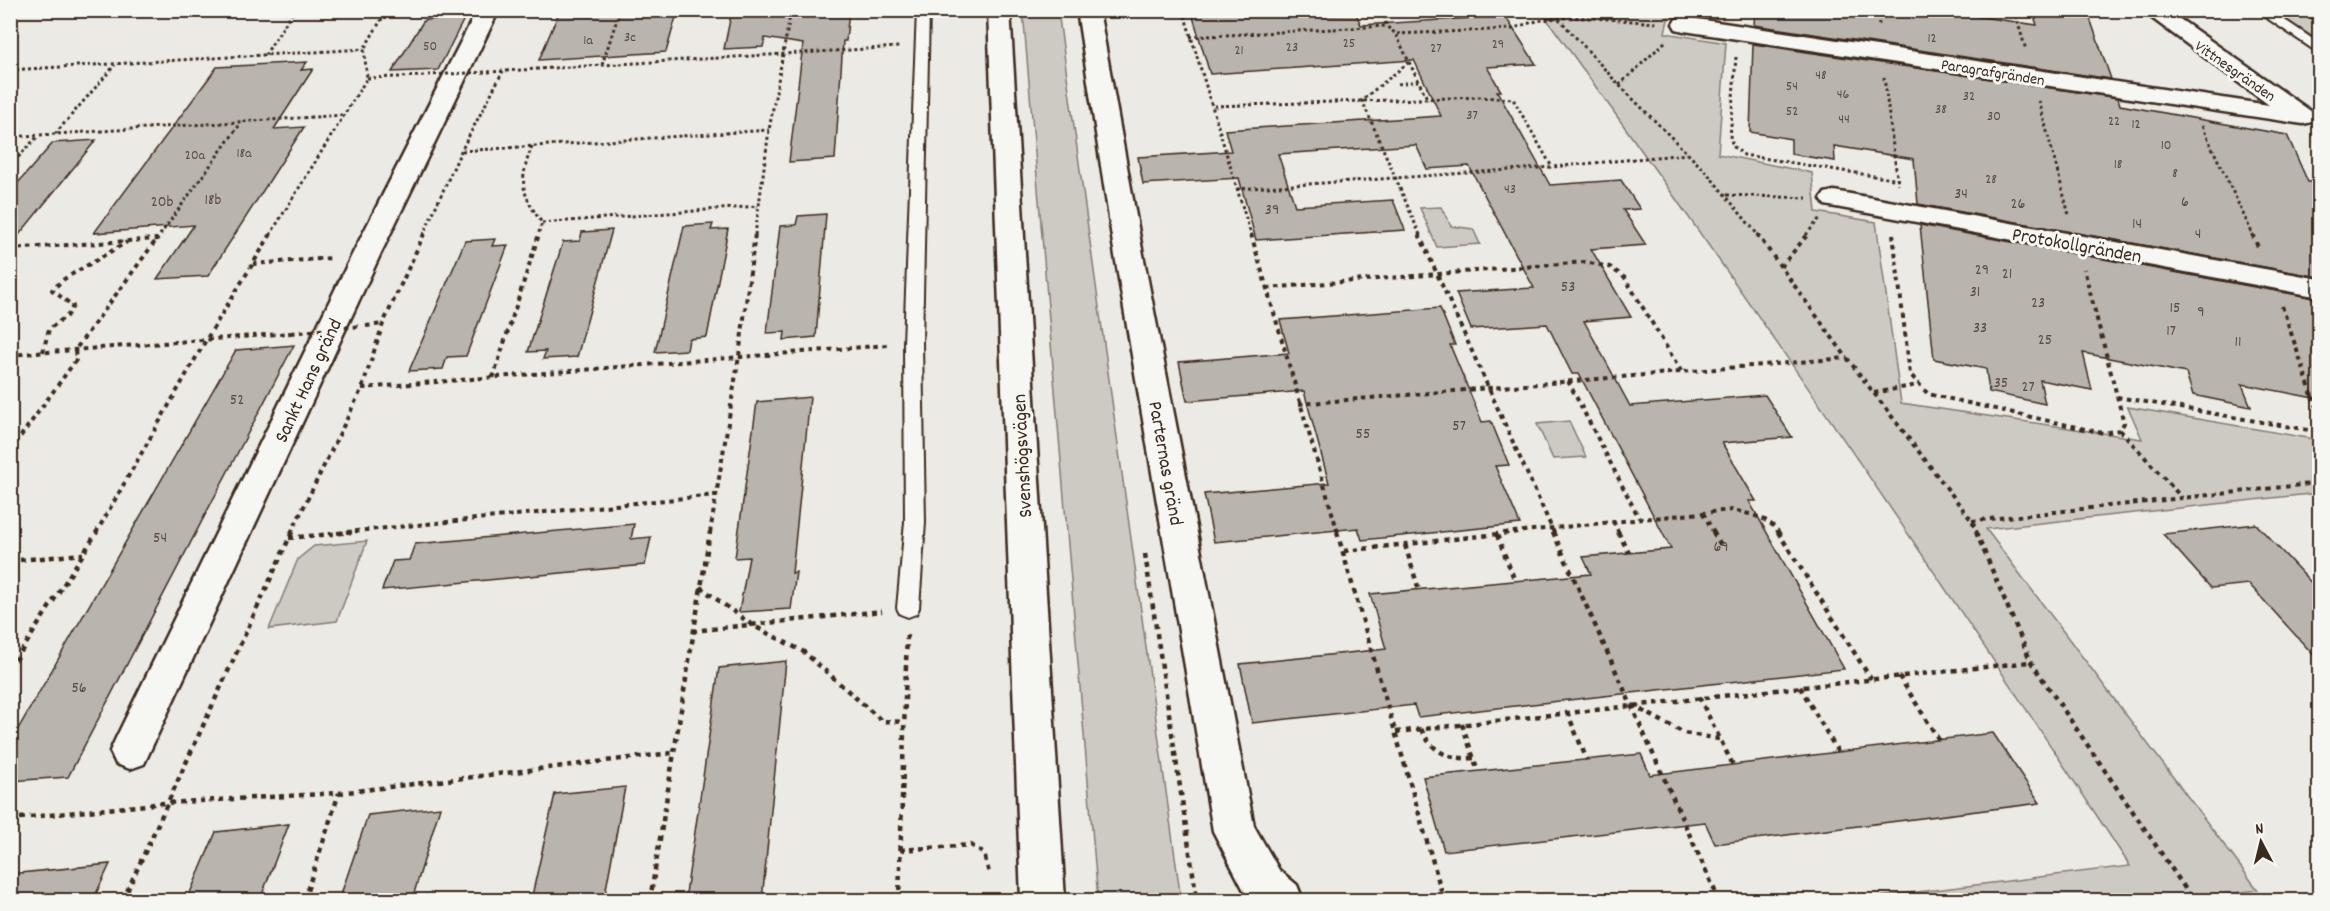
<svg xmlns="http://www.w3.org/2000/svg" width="2330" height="911" font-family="Dekko,sans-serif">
<rect width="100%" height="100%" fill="#ebeae5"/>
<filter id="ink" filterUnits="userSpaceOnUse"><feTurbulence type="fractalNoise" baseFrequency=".0167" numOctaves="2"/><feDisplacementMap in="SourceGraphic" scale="12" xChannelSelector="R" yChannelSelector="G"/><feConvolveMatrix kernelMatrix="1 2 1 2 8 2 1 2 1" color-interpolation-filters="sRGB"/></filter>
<g filter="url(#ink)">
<!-- green -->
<g fill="#cdcac4" stroke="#847a71" stroke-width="1.5">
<polygon points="1023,11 1058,11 1181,900 1098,900"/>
<path d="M 1541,11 L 1670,11 L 1665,33 L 1726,43 L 1718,154 L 1812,173 L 1816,212 L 1876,222 L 1901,403 L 2142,439 L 2128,407 L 2319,440 L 2319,493 L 1986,529 L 2258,890 L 2173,900 L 1852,900 L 2130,866 C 1940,577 1744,290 1541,11 Z"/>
<polygon points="2273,11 2319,11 2319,41"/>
<polygon points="1441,207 1451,226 1473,229 1480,244 1437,247 1420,208"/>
<polygon points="1569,421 1586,457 1553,459 1537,424"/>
<polygon points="367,541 337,621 269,629 298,559 314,546"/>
</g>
<!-- building -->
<g fill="#bab4ae" stroke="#3b2a1e" stroke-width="1.5">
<polygon points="560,10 678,10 666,52 539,60"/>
<polygon points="732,10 849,10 846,41 843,41 835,159 789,162 803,44 765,38 763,47 724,49"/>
<polygon points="1191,10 1314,10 1314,16 1356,14 1361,25 1505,16 1536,64 1487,67 1501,91 1497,91 1550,185 1621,180 1640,209 1623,210 1646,245 1591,249 1631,317 1584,321 1630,406 1765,395 1792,437 1722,443 1756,501 1749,501 1844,669 1418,717 1414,705 1252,723 1240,664 1386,649 1370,594 1591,574 1583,557 1671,549 1579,374 1572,374 1547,324 1471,329 1456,293 1534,288 1469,166 1427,169 1416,145 1278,154 1295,206 1393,200 1405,230 1256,240 1239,178 1143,184 1138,157 1231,151 1225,130 1441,116 1414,60 1210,74"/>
<polygon points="1755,10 1967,10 1968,15 2037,25 2032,10 2087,10 2111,79 1754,25"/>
<polygon points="465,17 438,70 392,72 424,20"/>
<polygon points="1753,44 2118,98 2120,105 2287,135 2308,182 2313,182 2319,198 2319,277 1918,204 1914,159 1834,146 1835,161 1791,154 1791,139 1750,132"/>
<polygon points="307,62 301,70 313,69 274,129 304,127 208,276 157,279 194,225 94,233 217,67"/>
<polygon points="96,140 10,246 10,192 53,143"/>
<polygon points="826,214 816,337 784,340 785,332 767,333 780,226 796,225 798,216"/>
<polygon points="713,224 711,230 728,229 707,337 689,339 687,350 655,352 684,226"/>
<polygon points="1920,225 2319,299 2319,399 2242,384 2251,407 2193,395 2186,373 2083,353 2092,390 2040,380 2045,404 1989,392 1986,369 1934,359"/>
<polygon points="612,230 577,357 543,359 546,351 528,352 563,242 580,241 582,232"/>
<polygon points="495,239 492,246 508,245 466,356 447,357 443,369 409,371 465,241"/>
<polygon points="1440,308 1455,345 1450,345 1482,422 1491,421 1509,465 1495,466 1520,524 1362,540 1358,528 1214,542 1204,494 1329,483 1304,391 1187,401 1179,362 1289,353 1280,320"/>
<polygon points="294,345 68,777 10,781 10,743 236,350"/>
<polygon points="810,397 792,573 796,572 791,609 739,612 749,557 735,558 757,402"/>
<polygon points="634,524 631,539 651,537 645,565 382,590 393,561 409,560 415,544"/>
<polygon points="2256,524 2319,591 2319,661 2249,584 2211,588 2163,534"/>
<polygon points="786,661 762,900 685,900 719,668"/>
<polygon points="1993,733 2040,803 1715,844 1705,822 1444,851 1423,777 1641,754 1650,775"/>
<polygon points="625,787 604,900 531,900 555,794"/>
<polygon points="440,807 412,900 339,900 368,815"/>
<polygon points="289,824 260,900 187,900 216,832"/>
<polygon points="110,864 93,900 10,900 10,874"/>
</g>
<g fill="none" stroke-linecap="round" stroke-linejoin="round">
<!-- service casing -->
<g stroke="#3b2a1e" stroke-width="4">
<g id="service">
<polygon points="917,10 929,10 922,343 925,522 919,608 916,614 908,617 900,614 897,608 905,522 904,343"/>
<polygon points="2255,10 2270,10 2320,44 2320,54"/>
</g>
</g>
<!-- minor casing -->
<g stroke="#3b2a1e" stroke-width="5">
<g id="minor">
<polygon points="477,10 499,10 380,255 144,764 130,769 116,764 110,751 116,738 352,255"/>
<polygon points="1077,10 1099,10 1141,244 1254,826 1279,870 1297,885 1303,900 1249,900 1213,831 1113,244"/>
<polygon points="2141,10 2167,10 2312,112 2315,117 2312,122 2303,124 1684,31 1676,29 1673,24 1676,19 1684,17 2269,105"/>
<polygon points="1834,191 2320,279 2320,297 1825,205 1821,199 1825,193"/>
</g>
</g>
<!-- secondary casing -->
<g stroke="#3b2a1e" stroke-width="5">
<polygon id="secondary" points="988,10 1010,10 1065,900 1021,900"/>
</g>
<!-- path-far2 -->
<g stroke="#3b2a1e" stroke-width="3" stroke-dasharray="3 3" stroke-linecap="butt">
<polyline points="1183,10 1251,235"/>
<polyline points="1384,10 1386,26 1396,34 1409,62 1362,100 1420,235"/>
<polyline points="1551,10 1619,85 1707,173 1758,235"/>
<polyline points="1878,10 1879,28"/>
<polyline points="2014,10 2026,50"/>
<path d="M 1397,34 L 1513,29 C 1556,9 1613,21 1659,23"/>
<polyline points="1190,37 1386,26"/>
<polyline points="265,55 294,10"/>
<polyline points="1736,57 1730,138 1734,147 1744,155 1899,180"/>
<polyline points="1409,62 1428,100"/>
<polyline points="602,65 620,10"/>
<polyline points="10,70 364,49"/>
<polyline points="488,72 899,47"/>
<polyline points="1884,77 1898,185"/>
<polyline points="367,78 426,76"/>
<polyline points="1398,84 1418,81"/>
<polyline points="1619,85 1666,41"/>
<polyline points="2039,101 2069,215"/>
<polyline points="1214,106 1480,97 1513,99 1552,167"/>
<polyline points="2202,126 2253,235"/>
<polyline points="55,134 115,65"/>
<polyline points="10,137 344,115"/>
<path d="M 532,146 C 519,181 520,192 542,223 L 538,235"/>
<polyline points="462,151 769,130"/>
<polyline points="10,166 38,136"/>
<polyline points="1237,189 1552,167 1687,154"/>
<polyline points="1727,195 1807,198"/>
<polyline points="542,223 758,206"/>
<polyline points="160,235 241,123"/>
<polyline points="270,235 367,78 364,49 387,10"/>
<polyline points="423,235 461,151 503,71"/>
<polyline points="755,235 769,130 791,10"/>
<polyline points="1806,235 1820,218"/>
</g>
<!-- path-far1 -->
<g stroke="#3b2a1e" stroke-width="4" stroke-dasharray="4.5 4.5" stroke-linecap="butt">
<polyline points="1251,234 1338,533"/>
<polyline points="1419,234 1554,533"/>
<polyline points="1757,234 1847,358 1972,521 1977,533"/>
<polyline points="1893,234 1910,374 1928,394 2103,433 2120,430 2124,423 2084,269"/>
<polyline points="2252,234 2259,249"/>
<polyline points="10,249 157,239 161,234"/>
<polyline points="253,264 332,258"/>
<polyline points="1781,267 1808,234"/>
<polyline points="1267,288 1585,262 1610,267 1625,278 1681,371"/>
<polyline points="2282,306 2312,395 2320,396"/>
<polyline points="366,326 383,324"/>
<polyline points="43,352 49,329 68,315 73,306 52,290 64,279 127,242"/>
<polyline points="10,355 291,333"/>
<polyline points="493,378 539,234"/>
<polyline points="1568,381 1639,518"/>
<polyline points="362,388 888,345"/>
<polyline points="1874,393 1917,385"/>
<polyline points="2312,396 2320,413"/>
<polyline points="2117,397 2320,432"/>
<polyline points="1299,404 1847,358"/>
<polyline points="2120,430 2182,498"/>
<polyline points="10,451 76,360 75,350 157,239"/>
<polyline points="1703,513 1714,533"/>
<polyline points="1613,521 1619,533"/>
<polyline points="1972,521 2320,483"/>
<polyline points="96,533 206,340 271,234"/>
<polyline points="291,533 362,388 383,324 424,234"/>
<polyline points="337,533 715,495"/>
<polyline points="710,533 739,356 755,234"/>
<path d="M 1504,533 L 1732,510 C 1749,514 1769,517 1779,533"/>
</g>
<!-- path -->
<g stroke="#3b2a1e" stroke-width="4.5" stroke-dasharray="5 5" stroke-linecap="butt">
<polyline points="1337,532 1444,900"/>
<polyline points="1553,532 1719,900"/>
<polyline points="1618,532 1629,553"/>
<polyline points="1713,532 1721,545"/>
<polyline points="1778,532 1871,679"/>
<polyline points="1976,532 2031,662 2193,900"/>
<polyline points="1497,535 1515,581"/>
<polyline points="289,538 352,532"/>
<polyline points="1405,545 1419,590"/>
<polyline points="1344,551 1517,532"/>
<polyline points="1145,554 1197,900"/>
<polyline points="10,561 83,554"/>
<polyline points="700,587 752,625 804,652 882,721 904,722"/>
<polyline points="692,631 882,611"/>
<polyline points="10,669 97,532"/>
<polyline points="1899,676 1939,740"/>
<polyline points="1800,687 1838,752"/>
<polyline points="1699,697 1733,765"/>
<polyline points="1632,705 1684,733 1719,739"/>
<polyline points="1567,712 1587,760"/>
<polyline points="1462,724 1478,771"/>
<path d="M 1421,729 C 1432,752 1449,760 1474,758"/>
<polyline points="1396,732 2030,662"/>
<polyline points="10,819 165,803 339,793 672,753"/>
<polyline points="900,850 971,845 984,854 989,873"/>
<polyline points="123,900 292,532"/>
<polyline points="304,900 339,793"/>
<polyline points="650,900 710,532"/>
<polyline points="899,900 907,631"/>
</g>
<!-- service -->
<use href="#service" fill="#f6f6f2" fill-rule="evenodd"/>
<!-- minor -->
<use href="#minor" fill="#f6f6f2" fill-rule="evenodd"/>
<!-- secondary -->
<use href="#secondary" fill="#f6f6f2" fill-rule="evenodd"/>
<!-- path-bridge-far1 -->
<polyline stroke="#3b2a1e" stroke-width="3" stroke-dasharray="3 3" stroke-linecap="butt" points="428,75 487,72"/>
<!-- path-bridge -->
<polyline stroke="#3b2a1e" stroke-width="4" stroke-dasharray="4.5 4.5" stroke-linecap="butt" points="291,333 360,326"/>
</g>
</g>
<g text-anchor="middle" stroke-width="6" stroke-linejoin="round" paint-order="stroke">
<!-- far-number labels -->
<g font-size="14" fill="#5b4c42">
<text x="630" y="41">3c</text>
<text x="1932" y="42">12</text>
<text x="588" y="44">1a</text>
<text x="1349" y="47">25</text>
<text x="1498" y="48">29</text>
<text x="430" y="50">50</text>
<text x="1292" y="51">23</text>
<text x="1436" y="52">27</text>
<text x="1239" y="54">21</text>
<text x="1821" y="79">48</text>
<text x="1792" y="90">54</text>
<text x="1843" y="98">46</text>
<text x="1969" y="100">32</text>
<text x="1941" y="113">38</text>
<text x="1792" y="115">52</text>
<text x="1472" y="119">37</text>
<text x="1994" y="120">30</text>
<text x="1844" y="123">44</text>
<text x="2114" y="125">22</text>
<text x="2136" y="128">12</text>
<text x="2166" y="149">10</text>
<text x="244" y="157">18a</text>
<text x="195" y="159">20a</text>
<text x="2118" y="168">18</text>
<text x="2175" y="177">8</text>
<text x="1991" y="183">28</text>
<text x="1510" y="193">43</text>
</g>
<!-- far-street labels -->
<g font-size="16" fill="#3b2a1e" stroke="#f6f6f2">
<text transform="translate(2236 70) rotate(35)" y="6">Vittnesgränden</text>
<text transform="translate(1993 71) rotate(9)" y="6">Paragrafgränden</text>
</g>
<!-- number labels -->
<g font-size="16" fill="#5b4c42">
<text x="1961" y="198">34</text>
<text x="213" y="204">18b</text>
<text x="162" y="206">20b</text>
<text x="2185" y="206">6</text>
<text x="2018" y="208">26</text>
<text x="1272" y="214">39</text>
<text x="2137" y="228">14</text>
<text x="2198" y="238">4</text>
<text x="1982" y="274">29</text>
<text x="2007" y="278">21</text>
<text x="1568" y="291">53</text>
<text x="1975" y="296">31</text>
<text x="2038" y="307">23</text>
<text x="2175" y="312">15</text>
<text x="2201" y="316">9</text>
<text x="1980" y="332">33</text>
<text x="2171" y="335">17</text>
<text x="2045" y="344">25</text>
<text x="2238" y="346">11</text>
<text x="2001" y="387">35</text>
<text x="2028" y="391">27</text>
<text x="237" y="404">52</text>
<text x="1459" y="430">57</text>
<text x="1363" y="438">55</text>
<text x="160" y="542">54</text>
<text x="1721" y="551">69</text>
<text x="79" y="692">56</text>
</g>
<!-- street labels -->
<g font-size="20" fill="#3b2a1e" stroke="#f6f6f2">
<text transform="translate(2077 244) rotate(10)" y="7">Protokollgränden</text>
<text transform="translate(307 380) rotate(-65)" y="7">Sankt Hans gränd</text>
<text transform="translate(1021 456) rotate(-93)" y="7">Svenshögsvägen</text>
<text transform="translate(1167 463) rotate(80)" y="7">Parternas gränd</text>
</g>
</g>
<!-- margin -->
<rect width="2330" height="911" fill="none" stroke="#f6f6f2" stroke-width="36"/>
<rect x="18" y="18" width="2294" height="875" fill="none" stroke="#3b2a1e" stroke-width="2" filter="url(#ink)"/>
<!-- north arrow -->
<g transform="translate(2261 842) rotate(353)" stroke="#f6f6f2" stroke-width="4.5" paint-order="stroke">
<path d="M0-4.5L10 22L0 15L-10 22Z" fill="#3b2a1e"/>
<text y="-9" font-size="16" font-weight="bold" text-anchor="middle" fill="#3b2a1e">N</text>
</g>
</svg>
